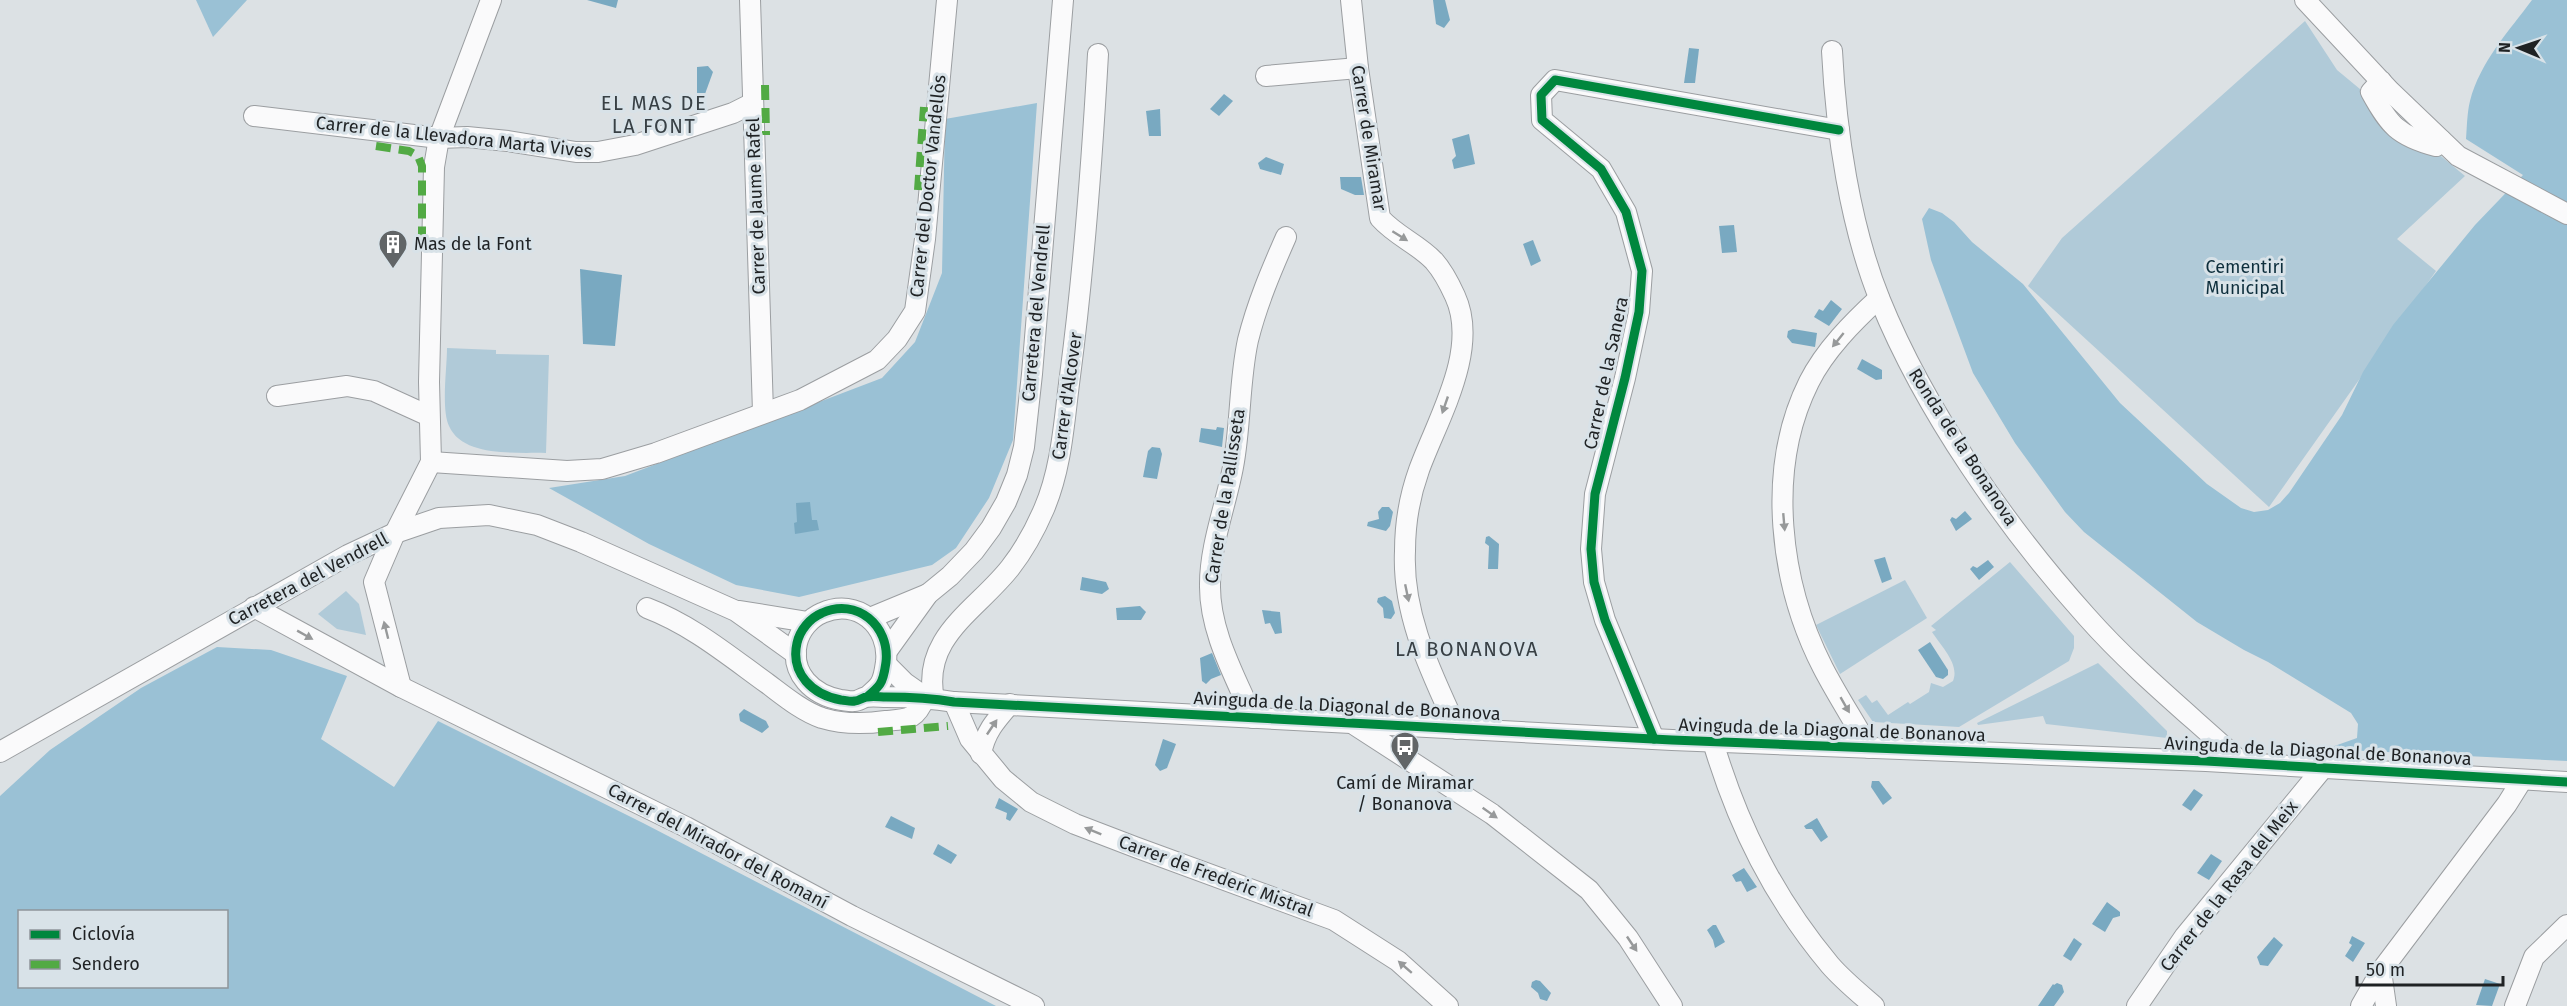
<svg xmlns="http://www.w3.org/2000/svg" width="2567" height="1006" font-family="'Fira Sans',sans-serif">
<rect width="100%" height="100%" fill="#dce1e4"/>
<!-- green -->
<g fill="#b0cad8">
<polygon points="2305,21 2337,70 2465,176 2397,239 2436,271 2269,507 2028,286 2062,238"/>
<path d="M 447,348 L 496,350 L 496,354 L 549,355 L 546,453 C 518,452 463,458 449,426 C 441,409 447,368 447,348 Z"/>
<path d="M 2010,562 L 2074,636 L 2074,648 L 2069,661 L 1959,727 L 1873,722 L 1858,700 L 1866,695 L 1872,703 L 1877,700 L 1888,715 L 1908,702 L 1910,704 L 1929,692 L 1931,683 L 1943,687 L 1953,681 C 1960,664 1941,646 1932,632 L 1936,630 L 1931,626 Z"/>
<polygon points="1905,580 1927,618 1840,674 1816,625"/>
<polygon points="346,591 359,604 366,635 337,629 318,614"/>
<polygon points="2098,663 2167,731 2167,738 2046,724 2043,716 1978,725 1977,723"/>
</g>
<!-- forest -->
<g fill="#9ac1d5" fill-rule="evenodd">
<polygon points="196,0 247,0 213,37"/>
<path d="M 2532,0 L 2567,0 L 2567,761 L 2326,749 L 2357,738 L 2358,724 L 2351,713 L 2268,662 L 2244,650 L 2197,622 L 2084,532 L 2065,512 L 2015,443 L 1973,373 L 1931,260 L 1922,219 L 1929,208 L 1942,213 L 1954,222 L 1972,242 L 2023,284 L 2120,403 L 2207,484 L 2241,508 L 2254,512 L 2268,510 L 2280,503 L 2289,493 L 2342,415 L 2363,372 L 2393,325 L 2475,225 L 2523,175 L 2466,139 C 2467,127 2467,113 2470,101 C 2480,62 2509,31 2532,0 Z"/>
<polygon points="1037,103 1013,440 989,498 956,548 932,565 799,597 736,585 649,544 549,488 625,476 882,378 915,342 942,273 945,119"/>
<path d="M 217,647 L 271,650 L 347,676 L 321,739 L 394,787 L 438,721 L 643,823 L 996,1006 L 0,1006 L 0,796 L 50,750 L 141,688 ZM 20,912 L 226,912 L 226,986 L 20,986 Z"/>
</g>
<!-- water -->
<g fill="#79a9c1">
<polygon points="587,0 618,0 616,8"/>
<polygon points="1433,0 1445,0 1450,20 1444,28 1436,24"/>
<polygon points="1689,48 1699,49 1695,83 1684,83"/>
<polygon points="708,66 713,72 705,94 697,95 697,67"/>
<polygon points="1224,94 1233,101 1219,116 1210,109"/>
<polygon points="1160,109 1161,136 1149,136 1146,111"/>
<polygon points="1469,134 1475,164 1454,169 1452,160 1456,156 1452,139"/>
<polygon points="1266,157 1284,164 1281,175 1260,169 1258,163"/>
<polygon points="1340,177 1361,177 1364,195 1355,195 1341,189"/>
<polygon points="1734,225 1737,252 1722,253 1719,226"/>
<polygon points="1533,240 1541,261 1531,266 1523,244"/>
<polygon points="580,269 622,275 615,346 583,344"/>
<polygon points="1831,300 1842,309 1829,326 1814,317 1819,309 1823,311"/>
<polygon points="1793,329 1817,333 1815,347 1792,343 1787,337 1788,331"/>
<polygon points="1862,359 1882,370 1882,379 1876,380 1857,369"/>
<polygon points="1217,427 1224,428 1222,447 1199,442 1201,428 1216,430"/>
<polygon points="1152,447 1160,448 1162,454 1157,479 1143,477 1148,451"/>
<polygon points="810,502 812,520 817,520 819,530 795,534 794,523 797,522 796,503"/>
<polygon points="1382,507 1389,507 1393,512 1390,526 1386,531 1367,526 1368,522 1379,519 1378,512"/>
<polygon points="1965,511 1972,519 1956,531 1950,520 1952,517 1956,519"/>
<polygon points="1489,536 1499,544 1498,569 1488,569 1489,546 1485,543 1486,537"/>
<polygon points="1885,557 1892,579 1882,583 1874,560"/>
<polygon points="1988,560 1994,567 1979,580 1970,569 1973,566 1977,568"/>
<polygon points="1082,577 1106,582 1109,589 1102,594 1080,590"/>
<polygon points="1385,596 1392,601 1395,613 1391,619 1384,618 1383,608 1377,602 1378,598"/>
<polygon points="1140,606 1146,612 1141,620 1117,620 1116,608"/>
<polygon points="1262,610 1280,612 1282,633 1275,634 1270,623 1265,624"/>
<polygon points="1930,642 1948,670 1948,675 1943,679 1936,677 1918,650"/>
<polygon points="1212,653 1221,675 1211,679 1206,684 1202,681 1200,658"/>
<polygon points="744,709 766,721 769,727 762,733 740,721 739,714"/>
<polygon points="1163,739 1176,744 1167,768 1160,771 1155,765"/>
<polygon points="1872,781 1879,781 1892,798 1883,805 1871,787"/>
<polygon points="2194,789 2203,795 2191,811 2182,805"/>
<polygon points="999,798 1018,809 1010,821 1006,819 1007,813 995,808"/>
<polygon points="891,816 915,828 912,839 885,827"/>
<polygon points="1817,818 1828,837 1821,842 1812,829 1806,829 1804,826"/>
<polygon points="938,844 957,855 951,864 933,854"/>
<polygon points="2211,854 2222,861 2209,880 2197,873"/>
<polygon points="1744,868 1757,887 1747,892 1741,881 1736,882 1732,875"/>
<polygon points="2107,902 2120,912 2120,916 2113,918 2105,932 2092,924"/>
<polygon points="1713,925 1716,925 1725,942 1715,948 1713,940 1707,930"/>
<polygon points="2352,936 2365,943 2353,962 2345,956 2352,945 2349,943"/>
<polygon points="2274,937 2283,945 2268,966 2260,965 2257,957"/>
<polygon points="2074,938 2082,944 2071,961 2063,956"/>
<polygon points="2485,979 2500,984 2492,1006 2476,1005"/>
<polygon points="1536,980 1540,981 1551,993 1547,1001 1540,999 1538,993 1531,987 1532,982"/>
<polygon points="2057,983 2062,985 2064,992 2054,1006 2038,1006 2053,984 2054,985"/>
</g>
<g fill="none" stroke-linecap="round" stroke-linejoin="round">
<!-- minor casing -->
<g stroke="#9b9ea1" stroke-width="22">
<g id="minor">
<polyline points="750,0 763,412"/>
<path d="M 1351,0 L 1358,68 L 1380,218 C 1396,236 1418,244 1434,261 C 1442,270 1450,285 1455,296 C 1480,350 1437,420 1419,470 C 1410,495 1405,525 1405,551 C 1402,615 1431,672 1457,729"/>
<polyline points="2305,0 2390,91 2458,156 2567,214"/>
<path d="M 1832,51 C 1836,131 1850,226 1880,300 C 1925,411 2007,528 2087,617 C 2134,670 2190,715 2242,763"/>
<polyline points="1266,76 1358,68"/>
<path d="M 2381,81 L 2371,92 C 2389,125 2398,136 2436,146 L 2441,140"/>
<polyline points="254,116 439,138 467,137 508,141 576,152 598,152 635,145 733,113 753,103"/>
<polyline points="277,396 347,386 374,391 429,416"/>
<polyline points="431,462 567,471 602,469 656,453 800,400 877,360 897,339 915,311 925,239 947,0"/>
<polyline points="254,607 401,687 686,827 852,916 1034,1006"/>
<path d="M 647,608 C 692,625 729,656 768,684 C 784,696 802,711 822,718 C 842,724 866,724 886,721 C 908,719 916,720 925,697"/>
<polyline points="740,611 808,622"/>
<polyline points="870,618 928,594"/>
<polyline points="887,651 928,594 950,576 974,551 991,528 1006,502 1017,475 1024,447 1032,374 1063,0"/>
<polyline points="886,664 905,683 925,697"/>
<polyline points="401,687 374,582 395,533 431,462 429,382 434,167 439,138 491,0"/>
<path d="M 867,697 C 871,693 877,689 880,684 C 884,678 885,669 886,662 C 890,626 857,597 822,613 C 810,618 800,630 797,643 C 790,674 813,695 841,700 C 845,700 850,702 855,701 C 859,701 863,697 867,697 C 873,696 880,697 886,697 C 909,697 931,698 954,702 L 1672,740 L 2206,761 L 2567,782"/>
<path d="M 934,699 C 921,637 977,610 1010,568 C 1024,550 1035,530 1044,509 C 1062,467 1064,421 1070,376 C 1084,269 1092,162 1098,54"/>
<polyline points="954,702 970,739 1003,779 1031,802 1075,824 1135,847 1334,920 1398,961 1448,1006"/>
<path d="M 1253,718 C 1235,676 1209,631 1210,584 C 1210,545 1226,505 1233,467 C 1241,425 1239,381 1248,340 C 1257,304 1271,271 1286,237"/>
<polyline points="1355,725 1492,814 1589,890 1628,938 1672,1006"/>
<polyline points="1654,739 1605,620 1594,582 1591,549 1595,494 1625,378 1639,312 1642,271 1626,212 1601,169 1542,120 1541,95 1555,80 1839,130"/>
<path d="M 1713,742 C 1738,826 1774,898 1830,965 C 1843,980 1859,993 1874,1006"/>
<path d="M 1869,748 C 1854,721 1837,695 1823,668 C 1780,584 1765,470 1809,382 C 1825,350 1853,322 1879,298"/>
<polyline points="0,752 348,555 395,533 439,518 489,515 537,525 581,542 736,611 796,654"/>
<path d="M 981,754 C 985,732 996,720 1010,704"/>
<polyline points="2381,971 2386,1006"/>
<polyline points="2137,1006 2185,936 2323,768"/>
<polyline points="2361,1006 2381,971 2507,804 2522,780"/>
<polyline points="2515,1006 2534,957 2567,925"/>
</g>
</g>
<!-- minor -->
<use href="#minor" stroke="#fafafb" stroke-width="20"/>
<!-- quiet -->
<g stroke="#52aa44" stroke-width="8" stroke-dasharray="15 8" stroke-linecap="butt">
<polyline points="765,85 766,135"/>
<polyline points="376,146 409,151 418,156 422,166 422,249"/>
<polyline points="918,190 924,107"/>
<polyline points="878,732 948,726"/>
</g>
<!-- cycleway casing -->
<g stroke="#d8e2e8" stroke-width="13">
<g id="cycleway">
<path d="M 867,697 C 871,693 877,689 880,684 C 884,678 885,669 886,662 C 890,626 857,597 822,613 C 810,618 800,630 797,643 C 790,674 813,695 841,700 C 845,700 850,702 855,701 C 859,701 863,697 867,697 C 873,696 880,697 886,697 C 909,697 931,698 954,702 L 1672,740 L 2206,761 L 2567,782"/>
<polyline points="1654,739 1605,620 1594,582 1591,549 1595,494 1625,378 1639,312 1642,271 1626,212 1601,169 1542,120 1541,95 1555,80 1839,130"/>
</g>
</g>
<!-- cycleway -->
<use href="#cycleway" stroke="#00873e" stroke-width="9"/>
</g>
<!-- one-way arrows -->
<defs><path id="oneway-solid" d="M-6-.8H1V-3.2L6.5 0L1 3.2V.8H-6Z" transform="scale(1.5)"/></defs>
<g fill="#97999a">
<use href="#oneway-solid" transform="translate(1400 236) rotate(32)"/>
<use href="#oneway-solid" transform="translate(1838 340) rotate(129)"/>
<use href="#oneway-solid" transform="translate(1445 405) rotate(109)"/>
<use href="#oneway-solid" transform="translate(1784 522) rotate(85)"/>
<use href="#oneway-solid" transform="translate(1407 593) rotate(78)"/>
<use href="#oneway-solid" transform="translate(386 630) rotate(-104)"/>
<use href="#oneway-solid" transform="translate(305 635) rotate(29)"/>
<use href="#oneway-solid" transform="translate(1845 705) rotate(60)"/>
<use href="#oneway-solid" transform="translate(992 727) rotate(-56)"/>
<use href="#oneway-solid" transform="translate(1490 813) rotate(35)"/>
<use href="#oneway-solid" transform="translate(1093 831) rotate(-158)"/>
<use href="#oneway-solid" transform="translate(1632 944) rotate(56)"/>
<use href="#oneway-solid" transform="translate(1405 967) rotate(-139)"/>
</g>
<!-- icons -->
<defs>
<g id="building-pin" transform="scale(1.5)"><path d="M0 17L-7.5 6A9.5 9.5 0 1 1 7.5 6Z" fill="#616567" stroke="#d8e2e8"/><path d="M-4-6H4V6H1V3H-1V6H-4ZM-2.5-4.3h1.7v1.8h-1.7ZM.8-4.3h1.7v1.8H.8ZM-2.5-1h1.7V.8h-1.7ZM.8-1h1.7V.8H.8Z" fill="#fff"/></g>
<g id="bus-pin" transform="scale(1.5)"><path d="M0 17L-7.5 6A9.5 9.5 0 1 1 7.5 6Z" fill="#616567" stroke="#d8e2e8"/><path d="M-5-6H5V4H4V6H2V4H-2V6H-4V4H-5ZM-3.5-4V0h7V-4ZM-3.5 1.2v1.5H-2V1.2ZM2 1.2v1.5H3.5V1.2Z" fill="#fff"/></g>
</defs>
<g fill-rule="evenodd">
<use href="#building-pin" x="393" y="244"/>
<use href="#bus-pin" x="1405" y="746"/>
</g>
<g text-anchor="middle" stroke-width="6" stroke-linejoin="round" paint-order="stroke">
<!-- street labels -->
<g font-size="18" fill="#1f2224" stroke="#d8e2e8">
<text transform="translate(454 137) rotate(6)" y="6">Carrer de la Llevadora Marta Vives</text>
<text transform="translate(1369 138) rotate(81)" y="6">Carrer de Miramar</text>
<text transform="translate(928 186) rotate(-84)" y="6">Carrer del Doctor Vandellòs</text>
<text transform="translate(756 206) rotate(-92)" y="6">Carrer de Jaume Rafel</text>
<text transform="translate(1036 313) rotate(-85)" y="6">Carretera del Vendrell</text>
<text transform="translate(1606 373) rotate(-78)" y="6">Carrer de la Sanera</text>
<text transform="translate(1067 396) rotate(-82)" y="6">Carrer d'Alcover</text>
<text transform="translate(1963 447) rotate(57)" y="6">Ronda de la Bonanova</text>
<text transform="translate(1225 496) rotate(-81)" y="6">Carrer de la Pallisseta</text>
<text transform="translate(308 579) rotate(-28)" y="6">Carretera del Vendrell</text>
<text transform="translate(1347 706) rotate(3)" y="6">Avinguda de la Diagonal de Bonanova</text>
<text transform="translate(1832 730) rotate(2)" y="6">Avinguda de la Diagonal de Bonanova</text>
<text transform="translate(2318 751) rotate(3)" y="6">Avinguda de la Diagonal de Bonanova</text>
<text transform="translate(718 846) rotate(28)" y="6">Carrer del Mirador del Romaní</text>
<text transform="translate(1216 876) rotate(20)" y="6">Carrer de Frederic Mistral</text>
<text transform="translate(2229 886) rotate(-52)" y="6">Carrer de la Rasa del Meix</text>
</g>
<!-- poi labels -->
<g font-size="18" fill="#1f2224" stroke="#d8e2e8" text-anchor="start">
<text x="414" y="250">Mas de la Font</text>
<text x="1405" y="789" text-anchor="middle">Camí de Miramar<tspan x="1405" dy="21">/ Bonanova</tspan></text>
</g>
<!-- park labels -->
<g font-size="18" fill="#0d2e3c" stroke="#d8e2e8">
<text x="2245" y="273">Cementiri<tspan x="2245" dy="21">Municipal</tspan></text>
</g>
<!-- neighbourhood labels -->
<g font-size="20" letter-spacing="1.5" fill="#384045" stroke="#d8e2e8">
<text x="654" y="110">EL MAS DE<tspan x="654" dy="23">LA FONT</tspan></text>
<text x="1467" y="656">LA BONANOVA</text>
</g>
</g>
<!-- legend -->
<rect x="18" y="910" width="210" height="78" fill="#d8e2e8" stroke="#8e959a" stroke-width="1.5"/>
<rect x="30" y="930" width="30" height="9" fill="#00873e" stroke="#8e959a" stroke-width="1.5"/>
<text x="72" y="940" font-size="18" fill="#1f2224">Ciclovía</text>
<rect x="30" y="960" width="30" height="9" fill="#52aa44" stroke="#8e959a" stroke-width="1.5"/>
<text x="72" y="970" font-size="18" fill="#1f2224">Sendero</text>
<!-- north arrow -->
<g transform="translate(2519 48) rotate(272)" stroke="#d8e2e8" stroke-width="4.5" paint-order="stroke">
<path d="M0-4.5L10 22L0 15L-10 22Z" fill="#1f2224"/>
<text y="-9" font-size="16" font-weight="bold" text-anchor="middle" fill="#1f2224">N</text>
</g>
<!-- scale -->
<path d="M2357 976v9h146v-9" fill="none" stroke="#1f2224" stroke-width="3"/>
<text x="2366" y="976" font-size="18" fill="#1f2224" stroke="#d8e2e8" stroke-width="4.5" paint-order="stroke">50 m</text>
</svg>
